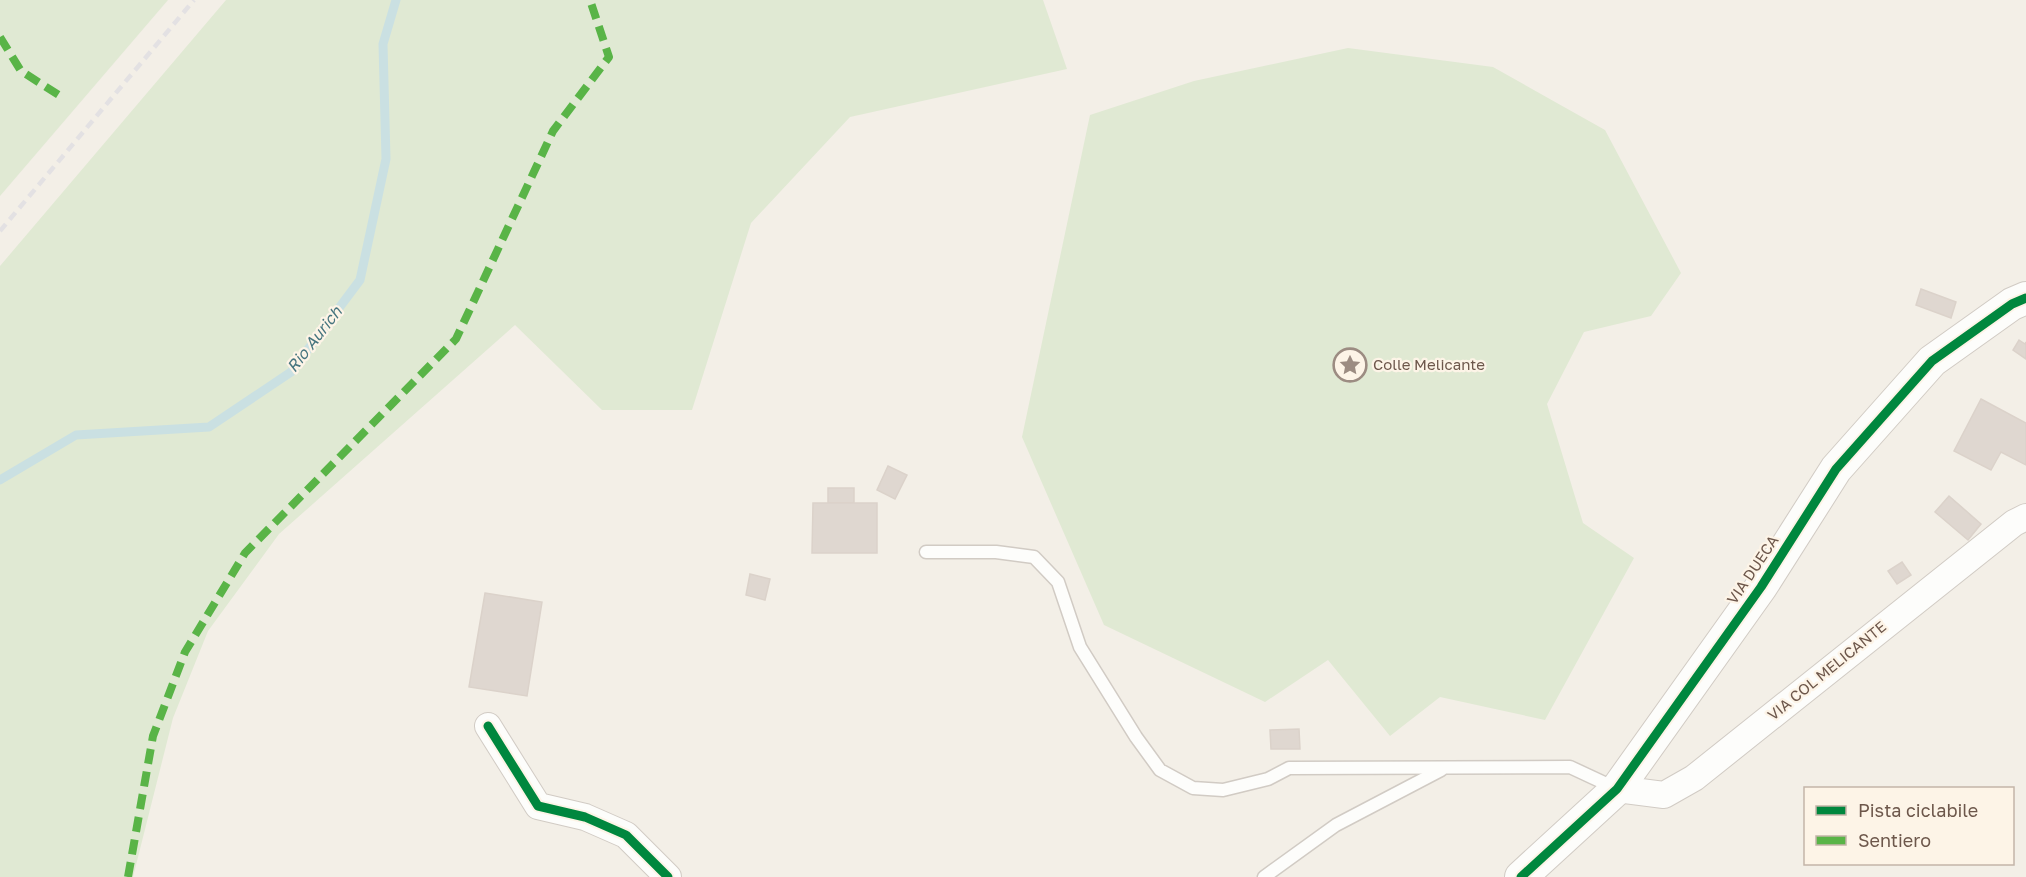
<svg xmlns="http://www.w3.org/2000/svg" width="2026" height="877" font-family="'Golos Text',sans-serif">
<rect width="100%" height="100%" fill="#f3efe7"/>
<!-- green -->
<g fill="#e0e9d3">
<polygon points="0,0 168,0 0,196"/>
<polygon points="226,0 1043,0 1067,69 850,117 751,223 692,410 602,410 515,325 279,534 208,631 173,718 133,877 0,877 0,266"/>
<polygon points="1348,48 1493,67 1605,130 1681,273 1651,316 1584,332 1547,404 1583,523 1634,558 1545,720 1440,697 1390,736 1328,660 1265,702 1104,625 1022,437 1090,115 1194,81"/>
</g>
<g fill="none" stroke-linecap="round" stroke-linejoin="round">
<!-- stream -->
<polyline stroke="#cae0e2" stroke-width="9" points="0,480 76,435 209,427 291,372 360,280 386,159 383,44 396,0"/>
</g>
<!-- building -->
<g fill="#dfd7d0" stroke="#dbd2ca" stroke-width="1.5">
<polygon points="1921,289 1956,302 1951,318 1916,305"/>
<polygon points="2019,340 2025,344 2026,342 2026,359 2013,350"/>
<polygon points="1981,399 2026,423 2026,465 2001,452 1991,470 1954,451"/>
<polygon points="888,466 907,475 895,499 877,490"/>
<rect x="828" y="488" width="26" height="15"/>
<polygon points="1949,496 1981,524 1968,540 1935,512"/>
<polygon points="813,503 877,503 877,553 812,553"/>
<polygon points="1902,562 1911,575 1897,584 1888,571"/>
<polygon points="750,574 770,579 765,600 746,595"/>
<polygon points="485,593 542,602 527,696 469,687"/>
<polygon points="1299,729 1300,749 1271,749 1270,730"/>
</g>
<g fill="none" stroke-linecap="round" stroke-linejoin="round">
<!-- service casing -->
<g stroke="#d1cbc4" stroke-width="15">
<g id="service">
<polyline points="926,552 996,552 1034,557 1058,582 1080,647 1136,737 1160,770 1193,788 1223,790 1268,779 1289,768 1570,767 1615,788"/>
<polyline points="1264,877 1336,825 1441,770"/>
</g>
</g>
<!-- minor casing -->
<g stroke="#d1cbc4" stroke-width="28">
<g id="minor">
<polyline points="488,726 538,806 585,817 626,835 668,877"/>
<polyline points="1617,789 1664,795 1694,778 2014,523 2026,517"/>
</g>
</g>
<!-- tertiary casing -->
<g stroke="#d1cbc4" stroke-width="34">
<polyline id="tertiary" points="1521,877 1617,789 1761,587 1836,469 1932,361 2012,304 2026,298"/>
</g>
<!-- service -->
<use href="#service" stroke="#fdfdfb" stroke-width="12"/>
<!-- minor -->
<use href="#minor" stroke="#fdfdfb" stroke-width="26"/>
<!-- tertiary -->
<use href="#tertiary" stroke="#fdfdfb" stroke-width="32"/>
<!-- rail -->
<polyline stroke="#e3e1e3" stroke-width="4.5" stroke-dasharray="9 6" stroke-linecap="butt" points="0,231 194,0"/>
<!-- quiet -->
<g stroke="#59b447" stroke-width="8" stroke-dasharray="15 8" stroke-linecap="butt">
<polyline points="0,37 21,71 62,97"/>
<polyline points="128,877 153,736 185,652 245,553 456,339 553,131 609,57 590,0"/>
</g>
<!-- cycleway casing -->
<g stroke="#fdf4e7" stroke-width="13">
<g id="cycleway">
<polyline points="488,726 538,806 585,817 626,835 668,877"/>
<polyline points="1521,877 1617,789 1761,587 1836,469 1932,361 2012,304 2026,298"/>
</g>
</g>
<!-- cycleway -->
<use href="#cycleway" stroke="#00873e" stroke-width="9"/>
</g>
<!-- icons -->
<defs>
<g id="sight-ring" transform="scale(1.725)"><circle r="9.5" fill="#fdf4e7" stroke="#9c8c82" stroke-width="1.5"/><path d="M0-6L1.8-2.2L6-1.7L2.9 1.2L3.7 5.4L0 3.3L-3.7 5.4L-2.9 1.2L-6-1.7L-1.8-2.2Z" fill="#9c8c82"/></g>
</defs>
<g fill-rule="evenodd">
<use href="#sight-ring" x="1350" y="365"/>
</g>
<g text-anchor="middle" stroke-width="4.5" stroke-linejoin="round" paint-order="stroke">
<!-- poi labels -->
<g font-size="15" fill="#6d574b" stroke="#fdf4e7" text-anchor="start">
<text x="1373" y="370">Colle Melicante</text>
</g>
<!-- street labels -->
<g font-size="15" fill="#6d574b" stroke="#fdf4e7">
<text transform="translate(1753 570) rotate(-56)" y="5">VIA DUECA</text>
<text transform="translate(1827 671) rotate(-39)" y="5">VIA COL MELICANTE</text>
</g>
<!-- water labels -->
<g font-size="16" font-style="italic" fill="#47757f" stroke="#fdf4e7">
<text transform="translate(314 339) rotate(-52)" y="6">Rio Aurich</text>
</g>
</g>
<!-- legend -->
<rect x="1804" y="787" width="210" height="78" fill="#fdf4e7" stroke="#c3b5a9" stroke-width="1.5"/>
<rect x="1816" y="806" width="30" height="9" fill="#00873e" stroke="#c3b5a9" stroke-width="1.5"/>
<text x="1858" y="817" font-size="18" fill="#6d574b">Pista ciclabile</text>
<rect x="1816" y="836" width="30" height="9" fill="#59b447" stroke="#c3b5a9" stroke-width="1.5"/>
<text x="1858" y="847" font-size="18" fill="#6d574b">Sentiero</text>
</svg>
